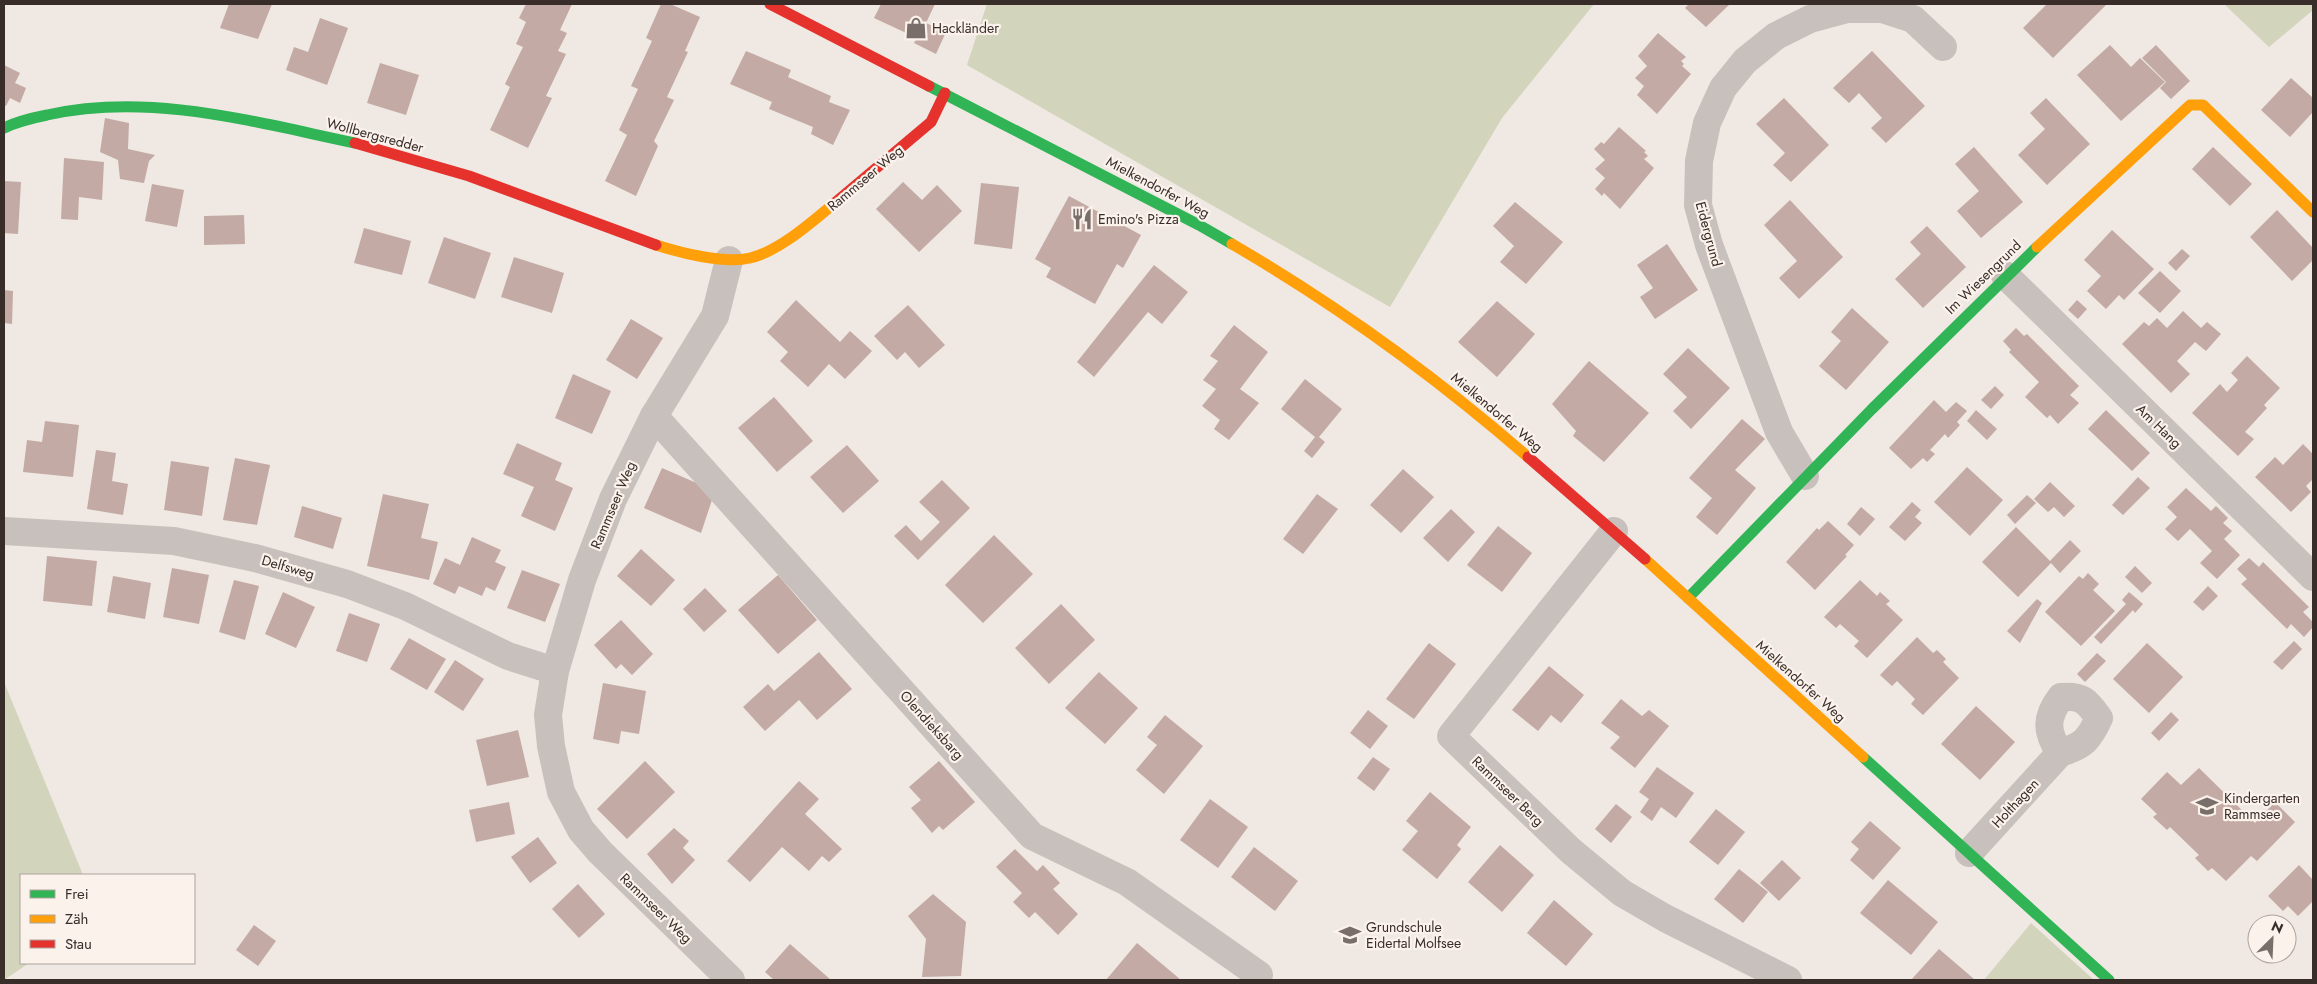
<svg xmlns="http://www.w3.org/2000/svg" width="2317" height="984" font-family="Jost,sans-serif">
<rect width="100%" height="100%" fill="#efe8e3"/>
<!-- green -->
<g fill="#d2d4bc">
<polygon points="987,4 1594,4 1502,118 1390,307 967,65"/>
<polygon points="2224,4 2313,4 2313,10 2269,47"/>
<polygon points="4,682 83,875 21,875 21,963 29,963 4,980"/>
<polygon points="2031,923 2094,980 1984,980"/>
</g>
<!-- building -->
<g fill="#c4aaa4">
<polygon points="229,4 272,4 258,39 220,28"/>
<polygon points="526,4 572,4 560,30 567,33 558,51 566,54 546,96 552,98 528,148 490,130 510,87 505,84 523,47 516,44 526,22 519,18"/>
<polygon points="661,4 670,4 700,17 685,51 688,52 667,97 674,100 654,141 658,146 636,196 605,181 627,135 619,130 638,89 631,86 652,41 646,38"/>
<polygon points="881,4 935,4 926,23 946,32 936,54 914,43 917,38 874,18"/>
<polygon points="1689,4 1730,4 1706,27 1685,8"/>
<polygon points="2047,4 2107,4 2053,58 2023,28"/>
<polygon points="320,18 348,28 327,85 286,70 294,47 308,52"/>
<polygon points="1658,33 1686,57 1681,61 1684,64 1682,66 1691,74 1657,114 1637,95 1644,86 1635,78 1647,66 1638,56"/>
<polygon points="2110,45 2131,67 2140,58 2165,82 2121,121 2077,75"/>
<polygon points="2156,45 2190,81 2171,99 2160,88 2166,82 2142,58"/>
<polygon points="746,51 791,70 788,77 831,96 829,102 850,110 833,145 811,134 813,127 769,109 772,102 730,84"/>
<polygon points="1872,51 1925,106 1886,143 1871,128 1882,118 1859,93 1849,103 1833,88"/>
<polygon points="380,63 419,75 406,115 367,103"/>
<polygon points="4,65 20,73 15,83 26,88 20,103 10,98 6,106 4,105"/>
<polygon points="2291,78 2313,98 2313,112 2290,137 2261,110"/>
<polygon points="1784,98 1829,145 1791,182 1773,165 1785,153 1756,124"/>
<polygon points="2046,98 2090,144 2047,185 2018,155 2045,129 2030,113"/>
<polygon points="105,118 129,123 128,149 155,155 149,161 144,183 120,179 118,160 100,152"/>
<polygon points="1619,127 1646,151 1644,152 1648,156 1644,159 1654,168 1620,209 1604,193 1602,196 1595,189 1605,178 1595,169 1605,160 1594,149 1601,142 1604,144"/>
<polygon points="1974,147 2023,202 1981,238 1957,211 1979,191 1955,164"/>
<polygon points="2213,147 2252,184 2230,206 2192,169"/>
<polygon points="64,158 104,162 102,200 79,197 78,220 61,219"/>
<polygon points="4,181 21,182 18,234 4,233"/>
<polygon points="903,182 922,200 937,185 962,211 919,252 876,209"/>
<polygon points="981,183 1019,187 1012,249 974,244"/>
<polygon points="152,184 184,190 177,227 145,221"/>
<polygon points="1069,196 1141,235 1123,268 1117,264 1095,304 1046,277 1051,268 1035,259"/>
<polygon points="1790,200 1843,257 1799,299 1779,278 1797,261 1764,225"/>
<polygon points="1515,202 1563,242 1526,284 1500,262 1514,246 1493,226"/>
<polygon points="2277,210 2313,248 2313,260 2292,281 2250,237"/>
<polygon points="244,215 245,244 204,245 204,216"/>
<polygon points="1927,226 1966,267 1923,308 1895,279 1921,254 1910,242"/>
<polygon points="364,228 411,241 402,275 354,263"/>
<polygon points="2112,230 2154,269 2124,300 2119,295 2106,309 2087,291 2101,276 2084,260"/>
<polygon points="444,237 491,253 475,299 428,283"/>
<polygon points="1667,244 1698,290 1655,319 1640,297 1653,288 1637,265"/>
<polygon points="2182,249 2190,256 2176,271 2168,263"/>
<polygon points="514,257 564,273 552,313 501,297"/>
<polygon points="1154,265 1188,292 1162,324 1148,312 1094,377 1077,362"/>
<polygon points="2160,271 2181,291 2160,313 2138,293"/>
<polygon points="4,290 13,291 12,324 4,323"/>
<polygon points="796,300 840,342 850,331 872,351 845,379 829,364 808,387 780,361 788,352 767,332"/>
<polygon points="2077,300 2087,309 2078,319 2068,310"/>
<polygon points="1497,301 1535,334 1497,377 1458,342"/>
<polygon points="908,305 945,345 919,368 905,352 897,360 874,336"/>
<polygon points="1852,308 1889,342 1846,390 1819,366 1841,341 1831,332"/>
<polygon points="2183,311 2201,328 2207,322 2221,334 2206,351 2195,342 2177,361 2190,374 2171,393 2122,344 2144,322 2149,326 2157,318 2167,328"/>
<polygon points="631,319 663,338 637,379 606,360"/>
<polygon points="1234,325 1268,352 1240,389 1259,403 1229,440 1214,429 1220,420 1202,406 1216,389 1203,380 1218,361 1210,356"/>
<polygon points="2016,328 2024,336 2027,334 2079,386 2070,395 2079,403 2058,424 2050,415 2047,418 2025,397 2039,382 2009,352 2011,350 2003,341"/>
<polygon points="1688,348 1730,388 1691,429 1673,411 1687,397 1663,374"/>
<polygon points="2247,356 2280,388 2264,405 2267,408 2245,432 2254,439 2238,456 2192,413 2220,384 2227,392 2238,380 2231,373"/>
<polygon points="1589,361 1649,413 1604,462 1573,436 1576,431 1552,404"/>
<polygon points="573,374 611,391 592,434 555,418"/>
<polygon points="1305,379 1342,409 1319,437 1325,442 1312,458 1304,451 1315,437 1281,409"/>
<polygon points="1995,386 2004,395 1991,409 1981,400"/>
<polygon points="774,397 813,441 777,472 738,428"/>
<polygon points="1934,400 1946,412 1956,402 1967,411 1957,422 1960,425 1948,438 1945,434 1930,450 1935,454 1927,462 1923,458 1911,469 1889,448"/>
<polygon points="1976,410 1997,429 1987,440 1967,421"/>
<polygon points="2106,410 2150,453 2132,471 2088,429"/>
<polygon points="1742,419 1765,439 1735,470 1756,488 1717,535 1696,517 1712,498 1689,478"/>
<polygon points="45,421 79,425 73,477 23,472 27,440 42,442"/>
<polygon points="517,443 562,463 555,480 573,488 555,531 521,516 534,487 503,474"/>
<polygon points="2303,444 2313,454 2313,479 2306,486 2311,492 2291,512 2255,477 2275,457 2283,465"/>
<polygon points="847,445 879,481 843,513 810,477"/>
<polygon points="96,450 116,453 112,481 128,484 123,515 87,509"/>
<polygon points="235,458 270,465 257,525 223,520"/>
<polygon points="171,461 209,467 202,516 164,510"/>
<polygon points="1967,467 2003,500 1970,536 1934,502"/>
<polygon points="662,468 715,491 701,533 644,508"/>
<polygon points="1403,469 1434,497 1401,533 1370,505"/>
<polygon points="2138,477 2150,488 2123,515 2112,505"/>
<polygon points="942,480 970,508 918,560 894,536 906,525 921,541 940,522 919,502"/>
<polygon points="2050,482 2075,506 2064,517 2054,507 2048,512 2034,499"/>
<polygon points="2186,488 2211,511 2216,506 2228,518 2223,523 2232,531 2224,539 2240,555 2217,579 2200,563 2212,551 2190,529 2178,541 2165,529 2177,517 2167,507"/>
<polygon points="383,494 429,504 421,538 438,542 429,580 367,566"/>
<polygon points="1317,494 1338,509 1303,554 1283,539"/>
<polygon points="2027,495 2036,503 2015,524 2007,515"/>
<polygon points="1912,502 1921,510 1915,517 1922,523 1905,541 1889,527"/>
<polygon points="302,506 342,518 333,549 294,537"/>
<polygon points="1861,507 1875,519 1860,536 1847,524"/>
<polygon points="1451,509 1475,532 1448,562 1423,538"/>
<polygon points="1828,521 1854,545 1845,555 1847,556 1815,590 1786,562 1817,528 1819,530"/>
<polygon points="1498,526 1532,553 1502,592 1467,565"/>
<polygon points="2016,527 2050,561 2070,540 2081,551 2060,573 2051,563 2018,597 1982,562"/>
<polygon points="994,535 1033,574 983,623 945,585"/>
<polygon points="472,537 501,550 495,562 506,567 495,591 486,587 482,596 459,586 455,594 433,584 445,558 460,565"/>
<polygon points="641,549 675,580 651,606 617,576"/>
<polygon points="47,556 97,561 92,606 43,601"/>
<polygon points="2249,558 2259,567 2263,562 2309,607 2303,612 2313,622 2313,627 2304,637 2291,624 2287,629 2241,584 2247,579 2237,569"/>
<polygon points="2135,566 2152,583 2142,593 2125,577"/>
<polygon points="172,568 209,575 199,624 163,617"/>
<polygon points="522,570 560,584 545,622 507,608"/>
<polygon points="2088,573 2099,584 2093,590 2115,611 2081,646 2045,612 2079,576 2083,579"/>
<polygon points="778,575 817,620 778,654 738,610"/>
<polygon points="113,576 151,583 145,619 107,612"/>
<polygon points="234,580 259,586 245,640 219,632"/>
<polygon points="1860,580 1877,596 1880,592 1890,601 1886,604 1903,620 1867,658 1854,646 1859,641 1840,624 1836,628 1824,617"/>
<polygon points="2208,586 2218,596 2203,611 2193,602"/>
<polygon points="705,588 727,611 704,632 683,609"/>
<polygon points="283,592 315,607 296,648 265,634"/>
<polygon points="2129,592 2143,604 2135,613 2133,610 2101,644 2094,637 2126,604 2122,600"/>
<polygon points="2037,599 2042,603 2020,643 2007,631"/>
<polygon points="1061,604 1095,640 1049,684 1015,648"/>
<polygon points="349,613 380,624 367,662 336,651"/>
<polygon points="621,620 653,654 632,675 621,664 616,669 594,645"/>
<polygon points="1917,637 1933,653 1937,650 1946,659 1943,662 1959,678 1923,715 1911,704 1915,699 1897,681 1892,686 1880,675"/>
<polygon points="409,638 446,659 427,690 390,669"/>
<polygon points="2294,641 2302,649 2282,670 2273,662"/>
<polygon points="1429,643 1456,664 1414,719 1386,699"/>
<polygon points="2147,643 2183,677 2149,713 2113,679"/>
<polygon points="819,652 852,689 817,720 799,700 765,731 743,707 768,684 774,691"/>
<polygon points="2097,653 2106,661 2085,682 2077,674"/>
<polygon points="455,660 484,679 463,711 434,692"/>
<polygon points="1549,666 1584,695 1561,723 1551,715 1538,731 1512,710"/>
<polygon points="1099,672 1138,708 1105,744 1065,708"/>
<polygon points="603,683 646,691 639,734 621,731 619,744 593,739"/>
<polygon points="1621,699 1642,716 1649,710 1669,726 1635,768 1610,748 1620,737 1601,723"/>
<polygon points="1976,706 2015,742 1980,780 1941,744"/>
<polygon points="1368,710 1388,726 1370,749 1350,733"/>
<polygon points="2171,712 2179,720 2159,741 2151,733"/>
<polygon points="1165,715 1203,746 1164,794 1136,770 1157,745 1147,737"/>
<polygon points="518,730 529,777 487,786 476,740"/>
<polygon points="1373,757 1390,769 1374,791 1357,778"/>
<polygon points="645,761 675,792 627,839 597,809"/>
<polygon points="939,761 975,802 943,830 939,826 932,833 911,808 921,800 909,787"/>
<polygon points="1657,767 1694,793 1676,818 1661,807 1652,821 1640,812 1649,799 1639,792"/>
<polygon points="2199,768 2255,823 2275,802 2295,822 2257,861 2251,856 2226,881 2212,868 2208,871 2195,858 2199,855 2170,827 2167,830 2153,817 2157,814 2141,799 2167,772 2181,785"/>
<polygon points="799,781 819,799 805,814 842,849 829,862 822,856 809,871 782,847 750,882 727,861"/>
<polygon points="1430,792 1471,827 1457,845 1461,849 1437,879 1402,850 1418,831 1406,821"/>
<polygon points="1210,799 1248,827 1218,868 1180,840"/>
<polygon points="509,802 515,834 476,842 469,810"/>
<polygon points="1616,804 1632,817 1611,843 1595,829"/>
<polygon points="1716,809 1745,832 1718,865 1689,842"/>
<polygon points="1870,821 1901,848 1873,880 1850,860 1859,849 1851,842"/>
<polygon points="674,828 689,841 683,848 695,860 672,884 647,854"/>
<polygon points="538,837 557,863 530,883 511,857"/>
<polygon points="1500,845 1534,875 1502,912 1468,882"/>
<polygon points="1254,847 1298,881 1275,911 1231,877"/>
<polygon points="1015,849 1037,871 1043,865 1060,883 1053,889 1078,914 1058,935 1035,912 1029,918 1013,902 1022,893 996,867"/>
<polygon points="1782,860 1801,878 1779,901 1760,883"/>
<polygon points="2299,865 2313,880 2313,901 2298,916 2288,906 2283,911 2268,896"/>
<polygon points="1739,869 1768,892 1743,923 1714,899"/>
<polygon points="1888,880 1938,922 1911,955 1860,913"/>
<polygon points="578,884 605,914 579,938 552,909"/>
<polygon points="933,894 966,922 961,976 922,977 926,939 908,916"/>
<polygon points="1554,900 1593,934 1566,966 1527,933"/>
<polygon points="254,925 276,941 258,966 236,950"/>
<polygon points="1137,943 1181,980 1106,980"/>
<polygon points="790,944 831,980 774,980 765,972"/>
<polygon points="1939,949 1974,979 1972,980 1911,980"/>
</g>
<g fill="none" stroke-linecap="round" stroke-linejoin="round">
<!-- street -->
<g stroke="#c8c0bc" stroke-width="28">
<polyline points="729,260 715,316 654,416 613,499 582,580 555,671 548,715 551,746 561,792 581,830 600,852 731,980"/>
<polyline points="2005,275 2313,577"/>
<polyline points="654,416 1032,836 1127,882 1259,975"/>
<polyline points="1805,476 1779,432 1709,245 1698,205 1699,161 1707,123 1723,88 1745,61 1776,36 1810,19 1847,9 1882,9 1913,19 1943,47"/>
<polyline points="4,531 174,541 255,558 347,584 405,606 508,656 555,671"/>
<polyline points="1614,531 1451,736 1571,851 1622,893 1665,918 1788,980"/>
<path d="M 1969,853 L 2060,753 C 2083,746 2089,740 2099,718 C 2087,701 2082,695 2061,697 C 2045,718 2046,732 2060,753"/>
</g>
<!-- fast -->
<g stroke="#30b455" stroke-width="11">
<polyline points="929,86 1199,225 1232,244"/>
<path d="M 4,128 C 18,121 32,118 47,115 C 150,92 254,122 355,143"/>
<polyline points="1688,598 1872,409 2037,247"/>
<polyline points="1863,757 2109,980"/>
</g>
<!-- slow -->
<g stroke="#ff9f0a" stroke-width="11">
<path d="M 1232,244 C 1337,305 1436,377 1528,457"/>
<path d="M 656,245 C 681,253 724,264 750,258 C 780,251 813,221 836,202"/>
<polyline points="2037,247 2190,105 2203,105 2313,212"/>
<polyline points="1645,559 1863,757"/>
</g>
<!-- jam -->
<g stroke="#e5322d" stroke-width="11">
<polyline points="770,4 929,86"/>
<polyline points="355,143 469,176 656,245"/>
<polyline points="836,202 931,122 945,93"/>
<polyline points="1528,457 1645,559"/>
</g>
</g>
<!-- icons -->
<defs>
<g id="shop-bare" transform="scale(1.725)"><path d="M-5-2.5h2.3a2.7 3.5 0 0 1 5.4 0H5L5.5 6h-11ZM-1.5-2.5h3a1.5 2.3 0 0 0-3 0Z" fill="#796e6a" stroke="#fbf2eb" stroke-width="2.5" paint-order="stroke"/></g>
<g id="restaurant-bare" transform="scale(1.725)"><path d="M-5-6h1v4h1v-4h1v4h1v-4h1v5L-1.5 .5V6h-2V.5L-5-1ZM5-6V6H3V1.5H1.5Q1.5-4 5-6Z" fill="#796e6a" stroke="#fbf2eb" stroke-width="2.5" paint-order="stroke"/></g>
<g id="school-bare" transform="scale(1.725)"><path d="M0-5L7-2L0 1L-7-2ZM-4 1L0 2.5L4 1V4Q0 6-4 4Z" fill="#796e6a" stroke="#fbf2eb" stroke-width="2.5" paint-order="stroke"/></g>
</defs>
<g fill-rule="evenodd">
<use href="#shop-bare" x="916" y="28"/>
<use href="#restaurant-bare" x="1082" y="219"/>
<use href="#school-bare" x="2207" y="806"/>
<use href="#school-bare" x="1350" y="935"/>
</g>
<g text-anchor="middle" stroke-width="4.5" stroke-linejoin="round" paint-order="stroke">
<!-- poi labels -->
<g font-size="14" fill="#392d29" stroke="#fbf2eb" text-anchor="start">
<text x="932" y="33">Hackländer</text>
<text x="1098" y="224">Emino's Pizza</text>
<text x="2224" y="803">Kindergarten<tspan x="2224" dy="16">Rammsee</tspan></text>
<text x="1366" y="932">Grundschule<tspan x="1366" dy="16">Eidertal Molfsee</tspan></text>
</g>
<!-- street labels -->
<g font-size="14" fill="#392d29" stroke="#fbf2eb">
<text transform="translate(375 135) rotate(15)" y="5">Wollbergsredder</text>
<text transform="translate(865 178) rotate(-40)" y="5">Rammseer Weg</text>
<text transform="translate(1158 187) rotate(28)" y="5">Mielkendorfer Weg</text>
<text transform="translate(1709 234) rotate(75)" y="5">Eidergrund</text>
<text transform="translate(1983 277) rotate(-44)" y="5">Im Wiesengrund</text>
<text transform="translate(1497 412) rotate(40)" y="5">Mielkendorfer Weg</text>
<text transform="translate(2159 426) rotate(44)" y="5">Am Hang</text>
<text transform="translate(613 505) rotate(-67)" y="5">Rammseer Weg</text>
<text transform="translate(288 567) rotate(16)" y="5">Delfsweg</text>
<text transform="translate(1801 681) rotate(42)" y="5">Mielkendorfer Weg</text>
<text transform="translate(932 725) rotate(48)" y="5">Olendieksbarg</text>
<text transform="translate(1508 791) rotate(44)" y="5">Rammseer Berg</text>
<text transform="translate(2015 803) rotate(-47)" y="5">Holthagen</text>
<text transform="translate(656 908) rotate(44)" y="5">Rammseer Weg</text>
</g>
</g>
<!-- border -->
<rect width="2317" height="984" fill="none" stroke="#392d29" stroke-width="10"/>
<!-- legend -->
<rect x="20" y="874" width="175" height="90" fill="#fbf2eb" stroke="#ada39d"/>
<rect x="30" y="890" width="25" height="8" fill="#30b455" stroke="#ada39d"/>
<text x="65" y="899" font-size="15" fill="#392d29">Frei</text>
<rect x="30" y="915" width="25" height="8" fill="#ff9f0a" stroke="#ada39d"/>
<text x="65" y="924" font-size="15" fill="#392d29">Zäh</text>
<rect x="30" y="940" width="25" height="8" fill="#e5322d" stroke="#ada39d"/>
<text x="65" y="949" font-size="15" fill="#392d29">Stau</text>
<!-- north arrow -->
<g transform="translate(2272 939) rotate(24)"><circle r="24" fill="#fbf2eb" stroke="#ada39d"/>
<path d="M0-4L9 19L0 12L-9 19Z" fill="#796e6a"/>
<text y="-8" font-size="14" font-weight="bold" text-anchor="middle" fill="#392d29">N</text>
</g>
</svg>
